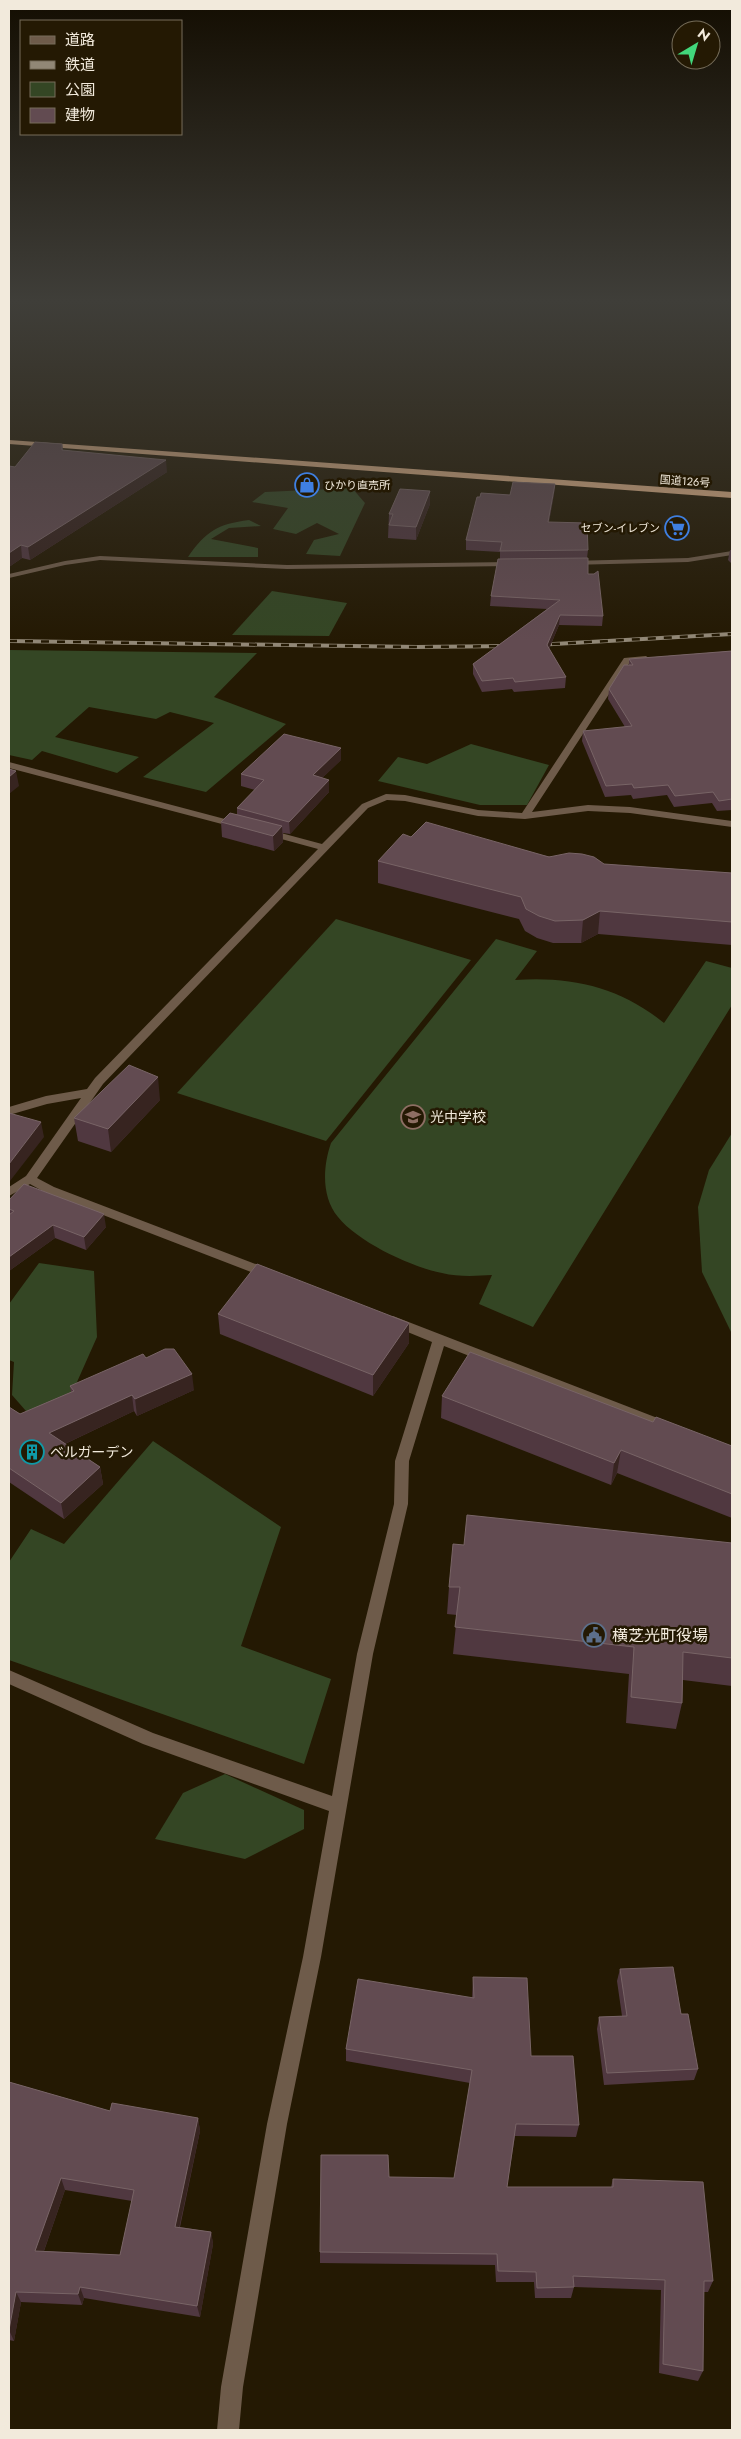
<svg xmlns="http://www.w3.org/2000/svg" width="741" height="2439" font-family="Jost,'Noto Sans JP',sans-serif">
<rect width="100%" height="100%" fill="#241903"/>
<!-- green -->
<g fill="#344624">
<polygon points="352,488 365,503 340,556 306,554 314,540 339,534 317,523 296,534 273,529 288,508 252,502 265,492"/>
<path d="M 249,520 L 261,526 L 229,528 L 211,539 L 258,548 L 258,557 L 188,557 C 206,531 218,524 249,520 Z"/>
<polygon points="272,591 347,603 329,636 232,635"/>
<polygon points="9,650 257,653 214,697 286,724 206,792 143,777 214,723 170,712 156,719 89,707 55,737 139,757 117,773 42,751 32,760 9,755"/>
<polygon points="471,744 549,765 527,805 480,805 378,781 398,757 427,764"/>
<polygon points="336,919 471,960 326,1141 177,1093"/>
<path d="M 496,939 L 537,951 L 515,980 C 571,976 620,987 664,1023 L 706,961 L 732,968 L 732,1005 L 533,1327 L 479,1304 L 492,1275 C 476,1276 458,1277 442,1273 C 411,1267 358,1242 338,1217 C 321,1197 323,1166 331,1143 Z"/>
<polygon points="732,1133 732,1334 702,1272 698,1207 709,1170"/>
<polygon points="39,1263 94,1271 97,1337 73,1391 40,1427 12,1395 14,1362 9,1360 9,1304"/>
<polygon points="153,1441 281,1527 241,1646 331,1679 304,1764 9,1660 9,1562 31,1529 64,1544"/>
<polygon points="225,1774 304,1810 304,1829 245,1859 155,1839 183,1793"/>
</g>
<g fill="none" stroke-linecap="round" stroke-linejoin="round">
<!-- minor -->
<g fill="#6e5b4a" fill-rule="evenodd">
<polygon points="732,551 732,555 688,562 570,565 566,563 570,561 688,558"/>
<polygon points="100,556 287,565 513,562 517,564 513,566 287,569 100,560 65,565 9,578 9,574 65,561"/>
<polygon points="646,656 650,659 649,661 630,662 532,812 588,805 630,807 732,821 732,827 630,813 588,811 525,819 478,816 405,801 387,800 368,808 103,1084 37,1178 54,1187 274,1271 275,1274 274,1277 264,1277 46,1193 30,1184 9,1196 9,1187 26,1176 81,1098 47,1104 9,1115 9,1107 46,1096 87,1089 95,1078 318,849 263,834 263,830 266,829 322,844 362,804 386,794 405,795 478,810 522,813 624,658"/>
<polygon points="9,762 240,823 242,825 237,828 9,768"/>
<polygon points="393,1316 673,1424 675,1428 673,1432 668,1433 663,1432 444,1346 409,1461 408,1504 373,1654 321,1957 287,2124 243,2387 239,2430 217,2430 221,2387 267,2124 303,1957 329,1811 143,1744 9,1684 9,1670 153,1733 332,1796 357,1654 394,1504 395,1461 432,1342 388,1324 386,1321 388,1318"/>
</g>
<!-- highway -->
<polygon fill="#e3b48a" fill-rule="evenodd" points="9,440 732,492 732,498 9,444"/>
<!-- rail casing -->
<g stroke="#918776" stroke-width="4">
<g id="rail">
<polyline points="9,641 417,647 511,646"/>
<polyline points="536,645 732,634"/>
</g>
</g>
<!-- rail -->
<use href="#rail" stroke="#241903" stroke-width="2.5" stroke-dasharray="8" stroke-linecap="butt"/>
</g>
<!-- wall -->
<g fill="#503840" fill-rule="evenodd">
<polygon points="62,444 63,450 167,472 30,560 22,558 9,567 9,466 15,467"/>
<polygon points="555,484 554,494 549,522 588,550 587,558 588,574 603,616 602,626 559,625 549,649 566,677 565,688 514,692 512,689 482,692 473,674 473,664 547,609 490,606 491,596 500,559 500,552 466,550 466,540 510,495"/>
<polygon points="430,491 430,504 416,540 388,538 389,514"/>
<polygon points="730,550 732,550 732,564 728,560"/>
<polygon points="732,651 732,810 717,811 712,803 674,807 667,795 633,799 631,795 605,797 582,741 583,731 625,727 608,699 609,689 629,665 629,659"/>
<polygon points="341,760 322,778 329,780 329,792 290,834 283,833 283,842 274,851 222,837 221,822 237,815 237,808 255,790 241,786 241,774"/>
<polygon points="411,837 604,864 732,873 732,945 598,934 581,943 553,943 537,938 525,931 519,919 378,883 378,861"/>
<polygon points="160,1100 111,1152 78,1141 74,1118"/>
<polygon points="9,1200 106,1227 86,1250 55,1238 9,1271"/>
<polygon points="218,1314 409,1343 373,1396 220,1334"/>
<polygon points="146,1358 194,1390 137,1416 134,1411 65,1444 100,1467 103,1484 64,1519 9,1482 9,1407 20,1414 71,1392 70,1386"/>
<polygon points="442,1396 653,1422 732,1446 732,1518 617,1473 611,1485 441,1418"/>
<polygon points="732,1543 732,1686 683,1680 682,1703 676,1729 626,1723 629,1674 453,1654 457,1615 447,1614 449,1587 464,1545"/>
<polygon points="620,1969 681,2014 698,2069 694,2080 604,2085 597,2029 599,2017 622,2016 617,1981"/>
<polygon points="473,1977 531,2056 579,2125 576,2137 515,2136 507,2187 611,2187 613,2179 713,2281 708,2292 704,2292 703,2371 698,2381 659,2373 661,2290 574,2287 571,2298 535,2298 534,2282 496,2282 495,2265 320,2263 320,2252 389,2177 454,2178 470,2083 346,2061 346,2049 472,1998"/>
<path d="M 9,2082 L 110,2111 L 198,2118 L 200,2131 L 180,2227 L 211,2232 L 213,2244 L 200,2317 L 84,2298 L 82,2305 L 21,2302 L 14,2341 L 9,2340 ZM 65,2190 L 132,2201 L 120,2255 L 44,2251 Z"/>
</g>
<!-- shaded-wall -->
<g fill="#372420">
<polygon points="166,460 167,472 30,560 28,547"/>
<polygon points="555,484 554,494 547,532 548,522"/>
<polygon points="430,491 430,504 416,540 416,527"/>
<polygon points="21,545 22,558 9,567 9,553"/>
<polygon points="560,615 559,625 546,655 547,645"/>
<polygon points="341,748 341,760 313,787 313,775"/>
<polygon points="16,771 19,786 9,794 9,777"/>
<polygon points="329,780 329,792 290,834 289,822"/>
<polygon points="282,826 283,842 274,851 273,836"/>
<polygon points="600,911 598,934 581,943 583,920"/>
<polygon points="158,1077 160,1100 111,1152 108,1129"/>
<polygon points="41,1122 44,1137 10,1181 9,1174 9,1164"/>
<polygon points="104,1214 106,1227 86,1250 84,1237"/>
<polygon points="53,1225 55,1238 9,1271 9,1257"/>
<polygon points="409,1323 409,1343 373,1396 373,1375"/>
<polygon points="192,1374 194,1390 137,1416 135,1399"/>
<polygon points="132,1395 134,1411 52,1450 49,1433"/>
<polygon points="621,1450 617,1473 611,1485 614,1463"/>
<polygon points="100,1467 103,1484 64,1519 61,1503"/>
<polygon points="198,2118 200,2131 177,2238 175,2227"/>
<polygon points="61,2178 65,2190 40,2262 35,2251"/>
<polygon points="211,2232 213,2244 200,2317 197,2306"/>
<polygon points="80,2287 84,2298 82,2305 78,2294"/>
<polygon points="16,2292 21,2302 14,2341 9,2330"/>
</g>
<!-- building -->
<g fill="#624b51" stroke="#786466" fill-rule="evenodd">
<polygon points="35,442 62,444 62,450 166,460 28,547 21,545 9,553 9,466 15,467"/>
<polygon points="513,482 555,484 548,522 587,523 588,550 500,551 502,542 466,540 477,497 480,497 481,493 510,495"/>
<polygon points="400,489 430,491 416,527 389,525 393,514 389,514"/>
<polygon points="588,558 588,574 594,574 598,571 603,616 560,615 547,645 566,677 515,682 513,678 482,681 473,664 560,600 491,596 498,559"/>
<polygon points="732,651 732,799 719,801 713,792 675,796 668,785 634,788 632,784 606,786 583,731 632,726 609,689 624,665 633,665 629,659"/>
<polygon points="284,734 341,748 313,775 329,780 289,822 237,808 264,780 241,774"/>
<polygon points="9,769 16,771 9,777"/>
<polygon points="230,813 282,826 273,836 221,822"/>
<polygon points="426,822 549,857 569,853 582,854 594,857 604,864 732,873 732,922 600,911 583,920 555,921 539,916 526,909 521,897 378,861 403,834 411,837"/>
<polygon points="129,1065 158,1077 108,1129 74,1118"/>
<polygon points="9,1113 41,1122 9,1164"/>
<polygon points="24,1184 104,1214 84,1237 53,1225 9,1257 9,1215 14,1211 9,1209 9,1200"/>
<polygon points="257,1264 409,1323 373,1375 218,1314"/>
<polygon points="165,1349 174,1349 192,1374 135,1399 132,1395 49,1433 100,1467 61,1503 9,1468 9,1407 20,1414 74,1391 70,1386 143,1354 146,1358"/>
<polygon points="470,1352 653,1422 656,1417 732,1446 732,1494 621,1450 614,1463 442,1396"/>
<polygon points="467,1515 732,1543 732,1658 683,1652 682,1703 631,1697 634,1647 455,1627 460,1587 449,1587 453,1544 464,1545"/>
<polygon points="673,1967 681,2014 688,2014 698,2069 607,2073 599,2017 627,2016 620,1969"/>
<polygon points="473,1977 527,1978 531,2056 573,2056 579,2125 516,2124 507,2187 613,2187 613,2179 703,2182 713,2281 704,2281 703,2371 663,2364 665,2280 573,2276 574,2287 537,2288 536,2272 498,2271 497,2254 320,2252 321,2155 388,2155 389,2177 454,2178 472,2070 346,2049 358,1979 474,1998"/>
<path d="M 9,2082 L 110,2111 L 112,2103 L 198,2118 L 175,2227 L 211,2232 L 197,2306 L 80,2287 L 78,2294 L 16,2292 L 9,2330 ZM 61,2178 L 134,2190 L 120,2255 L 35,2251 Z"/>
</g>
<!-- sky -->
<linearGradient id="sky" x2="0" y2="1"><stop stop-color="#140e02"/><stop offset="0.47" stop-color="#3f3e39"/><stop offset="1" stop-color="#3f3e39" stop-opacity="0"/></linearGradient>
<rect width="741" height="641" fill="url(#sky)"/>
<!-- icons -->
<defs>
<g id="shop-ring" transform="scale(1.25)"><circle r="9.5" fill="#241903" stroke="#3f7fe0" stroke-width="1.5"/><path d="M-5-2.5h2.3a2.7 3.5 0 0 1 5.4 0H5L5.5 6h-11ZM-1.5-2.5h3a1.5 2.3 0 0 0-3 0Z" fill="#3f7fe0"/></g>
<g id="supermarket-ring" transform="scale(1.25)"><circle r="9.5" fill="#241903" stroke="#3f7fe0" stroke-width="1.5"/><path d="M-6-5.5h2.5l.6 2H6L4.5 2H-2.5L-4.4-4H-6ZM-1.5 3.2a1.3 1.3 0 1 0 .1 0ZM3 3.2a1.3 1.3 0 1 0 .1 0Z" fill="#3f7fe0"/></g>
<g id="school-ring" transform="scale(1.25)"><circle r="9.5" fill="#241903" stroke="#8d6e63" stroke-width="1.5"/><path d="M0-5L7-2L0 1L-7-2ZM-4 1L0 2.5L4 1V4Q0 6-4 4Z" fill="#8d6e63"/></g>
<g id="building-ring" transform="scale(1.25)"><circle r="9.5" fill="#241903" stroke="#0f9aa8" stroke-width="1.5"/><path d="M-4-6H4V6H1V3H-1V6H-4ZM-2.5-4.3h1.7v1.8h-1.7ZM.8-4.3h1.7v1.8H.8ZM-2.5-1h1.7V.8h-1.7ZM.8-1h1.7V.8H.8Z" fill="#0f9aa8"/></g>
<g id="civic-ring" transform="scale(1.25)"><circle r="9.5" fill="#241903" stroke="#5c6f8a" stroke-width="1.5"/><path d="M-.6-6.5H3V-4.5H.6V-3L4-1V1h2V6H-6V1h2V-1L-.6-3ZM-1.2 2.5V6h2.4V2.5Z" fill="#5c6f8a"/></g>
</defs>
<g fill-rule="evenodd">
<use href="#shop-ring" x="307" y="485"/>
<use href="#supermarket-ring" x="677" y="528"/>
<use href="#school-ring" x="413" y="1117"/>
<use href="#building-ring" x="32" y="1452"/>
<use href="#civic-ring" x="594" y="1635"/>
</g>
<g text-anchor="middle" stroke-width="5" stroke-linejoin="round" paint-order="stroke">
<!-- far-street labels -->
<g font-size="11" fill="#f2eadc" stroke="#241903">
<text transform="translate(685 481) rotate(4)" y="4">国道126号</text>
</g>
<!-- far-poi labels -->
<g font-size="11" fill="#f2eadc" stroke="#241903" text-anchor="start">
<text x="324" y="489">ひかり直売所</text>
<text x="660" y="532" text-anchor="end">セブン-イレブン</text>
</g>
<!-- poi labels -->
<g font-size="14" fill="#f2eadc" stroke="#241903" text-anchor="start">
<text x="430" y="1122">光中学校</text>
<text x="50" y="1457">ベルガーデン</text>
</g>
<!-- near-poi labels -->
<g font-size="16" fill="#f2eadc" stroke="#241903" text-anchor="start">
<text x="612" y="1641">横芝光町役場</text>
</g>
</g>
<!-- border -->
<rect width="741" height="2439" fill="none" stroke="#f2eadc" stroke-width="20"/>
<!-- legend -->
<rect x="20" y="20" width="162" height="115" fill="#241903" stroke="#766d5a"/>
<rect x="30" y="36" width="25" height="8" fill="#6e5b4a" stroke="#766d5a"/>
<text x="65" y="45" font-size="15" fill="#f2eadc">道路</text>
<rect x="30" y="61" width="25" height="8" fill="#918776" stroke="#766d5a"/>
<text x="65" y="70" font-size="15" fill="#f2eadc">鉄道</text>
<rect x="30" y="82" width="25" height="15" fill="#344624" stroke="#766d5a"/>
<text x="65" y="95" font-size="15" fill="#f2eadc">公園</text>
<rect x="30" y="108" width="25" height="15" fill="#624b51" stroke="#766d5a"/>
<text x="65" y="120" font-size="15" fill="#f2eadc">建物</text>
<!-- north arrow -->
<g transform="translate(696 45) rotate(38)"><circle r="24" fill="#241903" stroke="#766d5a"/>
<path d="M0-4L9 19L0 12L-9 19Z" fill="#42d77b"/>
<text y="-8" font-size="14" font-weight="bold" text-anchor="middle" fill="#f2eadc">N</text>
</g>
</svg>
